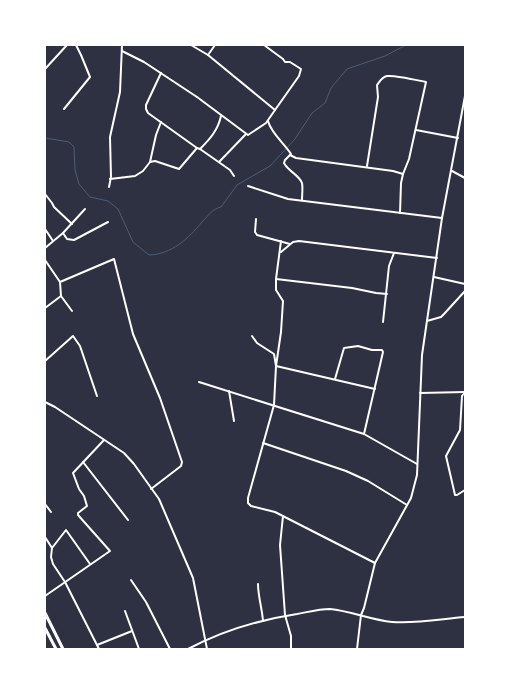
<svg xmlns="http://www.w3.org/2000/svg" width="510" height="694" font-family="'Fira Sans',sans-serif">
<rect width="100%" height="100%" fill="#2d3142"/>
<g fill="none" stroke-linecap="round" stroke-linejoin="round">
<!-- stream -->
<path stroke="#4f5d75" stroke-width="1" d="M 45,138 L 69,142 L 74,147 L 75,170 L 79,184 L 90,197 L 108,201 L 118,209 L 133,242 L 149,255 C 172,254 188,239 202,222 C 208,216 212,209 221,207 L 237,185 L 270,166 L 295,139 L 312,113 L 325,103 L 331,88 L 347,69 L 385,56 L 406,45"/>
<!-- minor -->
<g stroke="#fff" stroke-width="2">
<polyline points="264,45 283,59 285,62 290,62 301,69 299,76 275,110"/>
<polyline points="122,51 144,62 197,97 248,135 266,123 275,110 208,55 191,45"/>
<polyline points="208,55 215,45"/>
<polyline points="45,69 67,45"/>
<polyline points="161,73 146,105 146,109 148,113 197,148"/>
<polyline points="64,109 90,77 81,55 76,45"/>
<path d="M 268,121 C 271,133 284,143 291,154 L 285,160 L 284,163 C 288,171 299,175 302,183 C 303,188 302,195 302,200"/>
<path d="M 161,122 L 156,135 L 150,162 L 155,161 L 179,169 L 197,148 L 200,149 C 210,139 218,130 221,116"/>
<polyline points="416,130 458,138"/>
<polyline points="200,149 230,170 234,176"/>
<polyline points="290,155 296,158 393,171 403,174"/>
<polyline points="219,162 246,134"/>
<path d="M 367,166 L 378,97 L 377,85 C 380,81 382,77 387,76 C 396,75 416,80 426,82 L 409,159 L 403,174 L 401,183 L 400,213"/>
<polyline points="452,171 465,178"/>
<polyline points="110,179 135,176 143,171 150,162"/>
<polyline points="248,186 288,199 442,218"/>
<polyline points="109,187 111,177 110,137 120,92 122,45"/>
<polyline points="45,194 52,203 54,207 72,224"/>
<polyline points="256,219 255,232 257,235 290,244"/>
<polyline points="45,229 53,241"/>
<polyline points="63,233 67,239 74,240 108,222"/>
<polyline points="281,241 276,279 276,290 283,301 281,332 276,366 274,405 248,498 248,503 251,506 275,512 375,563"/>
<polyline points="45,248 63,233 85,209"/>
<polyline points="281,252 293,242 299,241 437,258"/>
<polyline points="45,260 60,282 61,296 72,311"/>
<polyline points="434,277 465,284"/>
<polyline points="276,279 352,288 376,293 387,294"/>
<polyline points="60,282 114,259 133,334 160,398 182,462 181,466 151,489"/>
<polyline points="45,308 61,296"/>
<polyline points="427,321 441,317 444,314 465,291"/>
<polyline points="383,322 389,266 394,253"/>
<polyline points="252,336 257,343 274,354 276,366 375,389"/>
<polyline points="45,361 73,336 80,346 97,396"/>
<polyline points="335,379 344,348 358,346 372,350 382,350 383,352 364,434"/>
<polyline points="199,382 364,434 417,464"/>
<polyline points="229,391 234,421"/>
<polyline points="465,392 462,396 460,430 446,456 455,495 457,495 465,490"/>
<polyline points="420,393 465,392"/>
<polyline points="45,402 55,407 124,453 134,464 159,499 193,578 207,649"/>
<polyline points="263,443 346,471 368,481 407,505"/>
<polyline points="83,462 128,520"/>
<polyline points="45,504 51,512"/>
<polyline points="283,516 280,545 285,615 291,636 291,649"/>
<polyline points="45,537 52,548"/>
<polyline points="90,564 66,530 52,548 51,557 53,564 65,582 99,649"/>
<polyline points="131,580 146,602 170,649"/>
<path d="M 258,584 C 258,596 262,608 263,621"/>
<polyline points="45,596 110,551 78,515 78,513 87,506 84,496 79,489 73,473 104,440"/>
<polyline points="125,611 139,649"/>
<polyline points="97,645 132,631"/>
<path d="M 188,649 C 222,631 258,620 297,614 C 308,612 319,609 330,609 C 351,611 371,620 392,622 C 416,624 441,619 465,617"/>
<polyline points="357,649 361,615 364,608 375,563 411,498 417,475 422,355 442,218 465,96"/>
</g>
<!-- primary -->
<g stroke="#fff" stroke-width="3">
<polyline points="45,613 63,649"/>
<polyline points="45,628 56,649"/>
</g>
</g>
<!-- border -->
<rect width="510" height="694" fill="none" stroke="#ffffff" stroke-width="92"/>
</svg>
